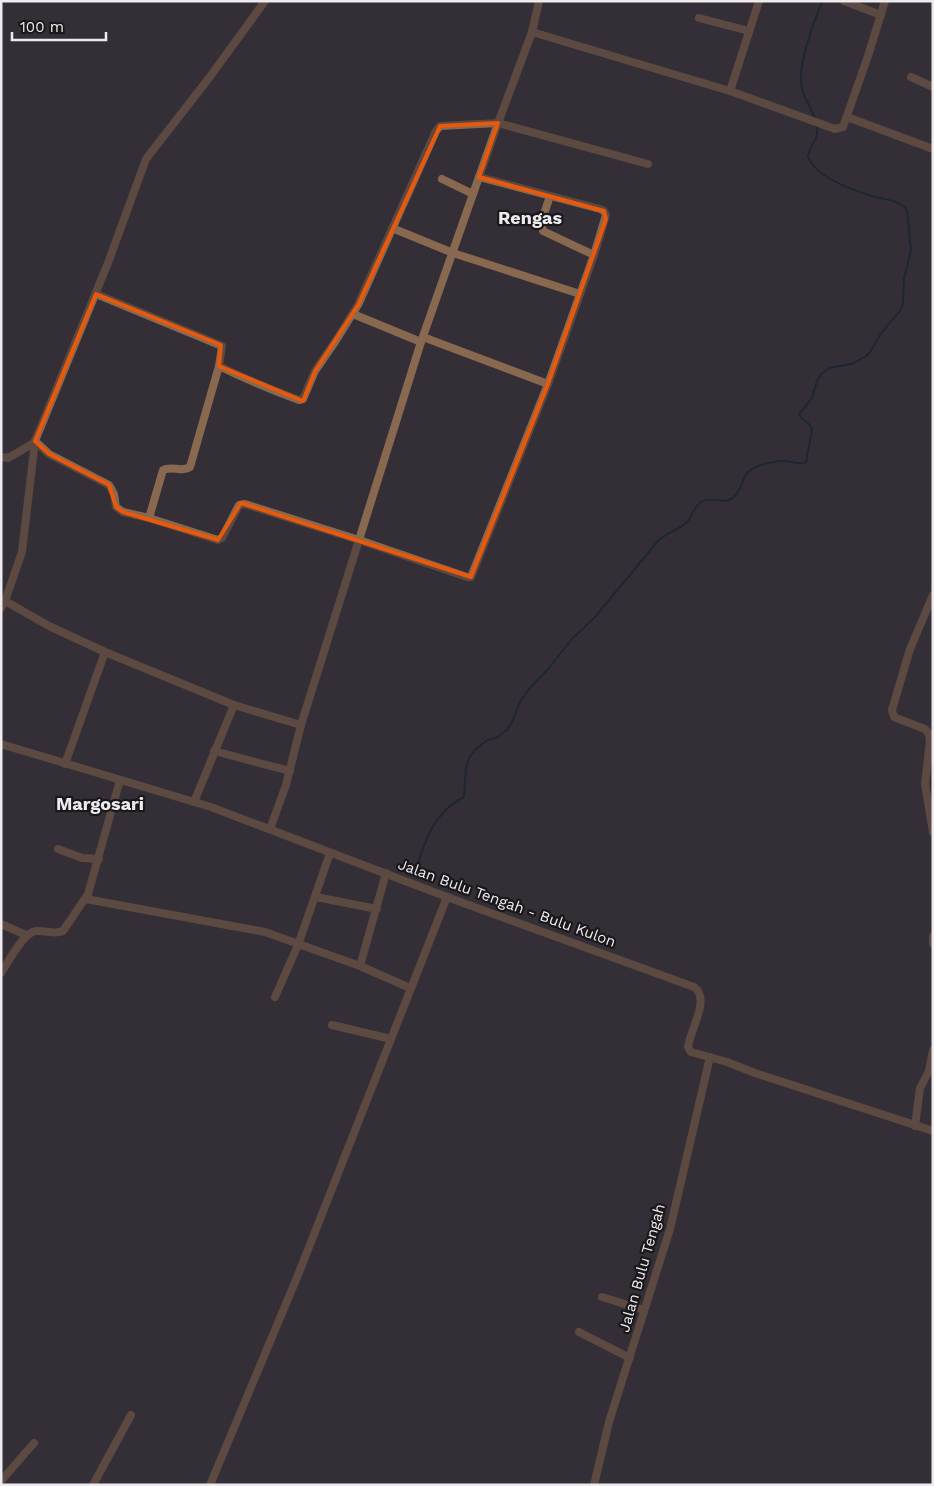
<svg xmlns="http://www.w3.org/2000/svg" width="934" height="1486" font-family="'Work Sans',sans-serif">
<rect width="100%" height="100%" fill="#342f36"/>
<g fill="none" stroke-linecap="round" stroke-linejoin="round">
<!-- stream -->
<g stroke="#011b2d" stroke-width="2">
<path d="M 815,118 C 811,108 805,100 802,89 C 797,64 813,26 822,1"/>
<path d="M 414,875 C 425,843 431,814 464,797 L 466,768 L 469,758 L 475,750 L 487,740 L 496,738 L 507,730 L 512,722 L 520,702 L 529,689 L 548,669 L 572,639 L 595,617 L 658,541 C 667,532 679,530 687,522 C 694,514 694,503 706,500 C 717,498 726,505 735,496 C 745,485 739,474 758,466 C 766,463 775,461 784,461 C 792,461 799,466 806,462 L 812,429 C 810,422 801,421 799,414 L 812,398 L 817,381 L 821,374 L 829,368 L 852,364 L 866,356 L 870,352 L 882,332 L 900,311 L 903,304 L 904,279 L 911,250 L 907,210 C 899,200 886,200 875,197 C 855,191 816,178 808,157 C 809,143 819,144 817,125"/>
</g>
<!-- minor -->
<g stroke="#896850" stroke-width="8">
<polyline points="844,1 881,15"/>
<polyline points="699,18 749,31"/>
<polyline points="532,32 730,91 835,129 843,127 868,56 885,1"/>
<polyline points="911,77 933,87"/>
<polyline points="730,91 759,1"/>
<polyline points="847,117 933,149"/>
<polyline points="442,179 473,194"/>
<polyline points="550,196 541,223 543,231 594,255"/>
<polyline points="392,228 453,253 580,294"/>
<path d="M 96,294 L 222,346 L 219,366 L 190,467 C 182,473 172,465 163,470 L 149,518"/>
<polyline points="353,314 421,342"/>
<polyline points="423,337 548,384"/>
<path d="M 219,366 C 245,379 272,390 299,400 L 303,399 L 315,371 L 335,342 L 358,305 L 436,131 L 440,126 L 498,123 L 648,164"/>
<polyline points="35,441 49,454 109,485 114,494 116,507 123,512 149,518 218,540 222,538 239,505 245,504 359,540 467,577 471,577 548,384 594,255 606,215 604,211 600,209 479,177"/>
<polyline points="1,457 8,458 34,443"/>
<polyline points="933,595 910,649 892,710 894,717 896,718 925,729 929,734 930,741 925,784 933,832"/>
<polyline points="5,601 49,626 105,652 234,705 301,725"/>
<polyline points="1,608 5,601 22,552 35,441 108,263 146,159 209,78 265,1"/>
<path d="M 1,744 L 211,807 L 447,897 L 694,987 C 711,999 690,1030 688,1047 L 691,1052 L 727,1062 L 755,1073 L 933,1131"/>
<polyline points="214,751 290,771"/>
<polyline points="65,764 105,652"/>
<polyline points="194,802 234,705"/>
<polyline points="270,829 286,785 301,725 421,342 498,123 532,32 539,1"/>
<polyline points="58,849 82,858 99,859"/>
<polyline points="316,897 377,909"/>
<polyline points="86,899 265,932 360,966 410,988"/>
<polyline points="1,924 26,935"/>
<polyline points="933,937 933,943"/>
<polyline points="360,966 386,873"/>
<path d="M 1,973 C 8,963 23,932 36,931 C 45,930 54,935 63,931 L 88,894 L 120,780"/>
<polyline points="275,997 298,945 330,853"/>
<polyline points="332,1025 391,1039"/>
<polyline points="915,1126 920,1088 929,1071 933,1050"/>
<polyline points="602,1297 644,1310"/>
<polyline points="579,1332 630,1358"/>
<polyline points="1,1481 34,1443"/>
<polyline points="93,1485 131,1415"/>
<polyline points="210,1485 298,1275 447,897"/>
<polyline points="594,1485 609,1422 670,1229 710,1057"/>
</g>
</g>
<!-- marked area -->
<path d="M0 0H934V1486H0ZM 498,123 L 479,177 L 604,211 L 606,219 L 548,384 L 471,577 L 241,503 L 218,540 L 123,512 L 116,507 L 109,485 L 49,454 L 35,441 L 96,294 L 221,345 L 219,366 L 303,401 L 315,371 L 358,305 L 440,126 Z" fill="#342f36" fill-opacity=".55" fill-rule="evenodd"/>
<path fill="none" stroke="#e8590c" stroke-width="4" stroke-linejoin="round" d="M 498,123 L 479,177 L 604,211 L 606,219 L 548,384 L 471,577 L 241,503 L 218,540 L 123,512 L 116,507 L 109,485 L 49,454 L 35,441 L 96,294 L 221,345 L 219,366 L 303,401 L 315,371 L 358,305 L 440,126 Z"/>
<g text-anchor="middle" stroke-width="4.5" stroke-linejoin="round" paint-order="stroke">
<!-- street labels -->
<g font-size="15" fill="#eeebef" stroke="#1b181b">
<text transform="translate(507 903) rotate(20)" y="5">Jalan Bulu Tengah - Bulu Kulon</text>
<text transform="translate(642 1268) rotate(-74)" y="5">Jalan Bulu Tengah</text>
</g>
<!-- quarter labels -->
<g font-size="18" font-weight="bold" fill="#eeebef" stroke="#1b181b">
<text x="530" y="224">Rengas</text>
<text x="100" y="810">Margosari</text>
</g>
</g>
<!-- border -->
<rect width="934" height="1486" fill="none" stroke="#eeebef" stroke-width="5"/>
<!-- scale -->
<path d="M12 32v8h94v-8" fill="none" stroke="#eeebef" stroke-width="2.5"/>
<text x="20" y="32" font-size="15" fill="#eeebef" stroke="#1b181b" stroke-width="4" paint-order="stroke">100 m</text>
</svg>
